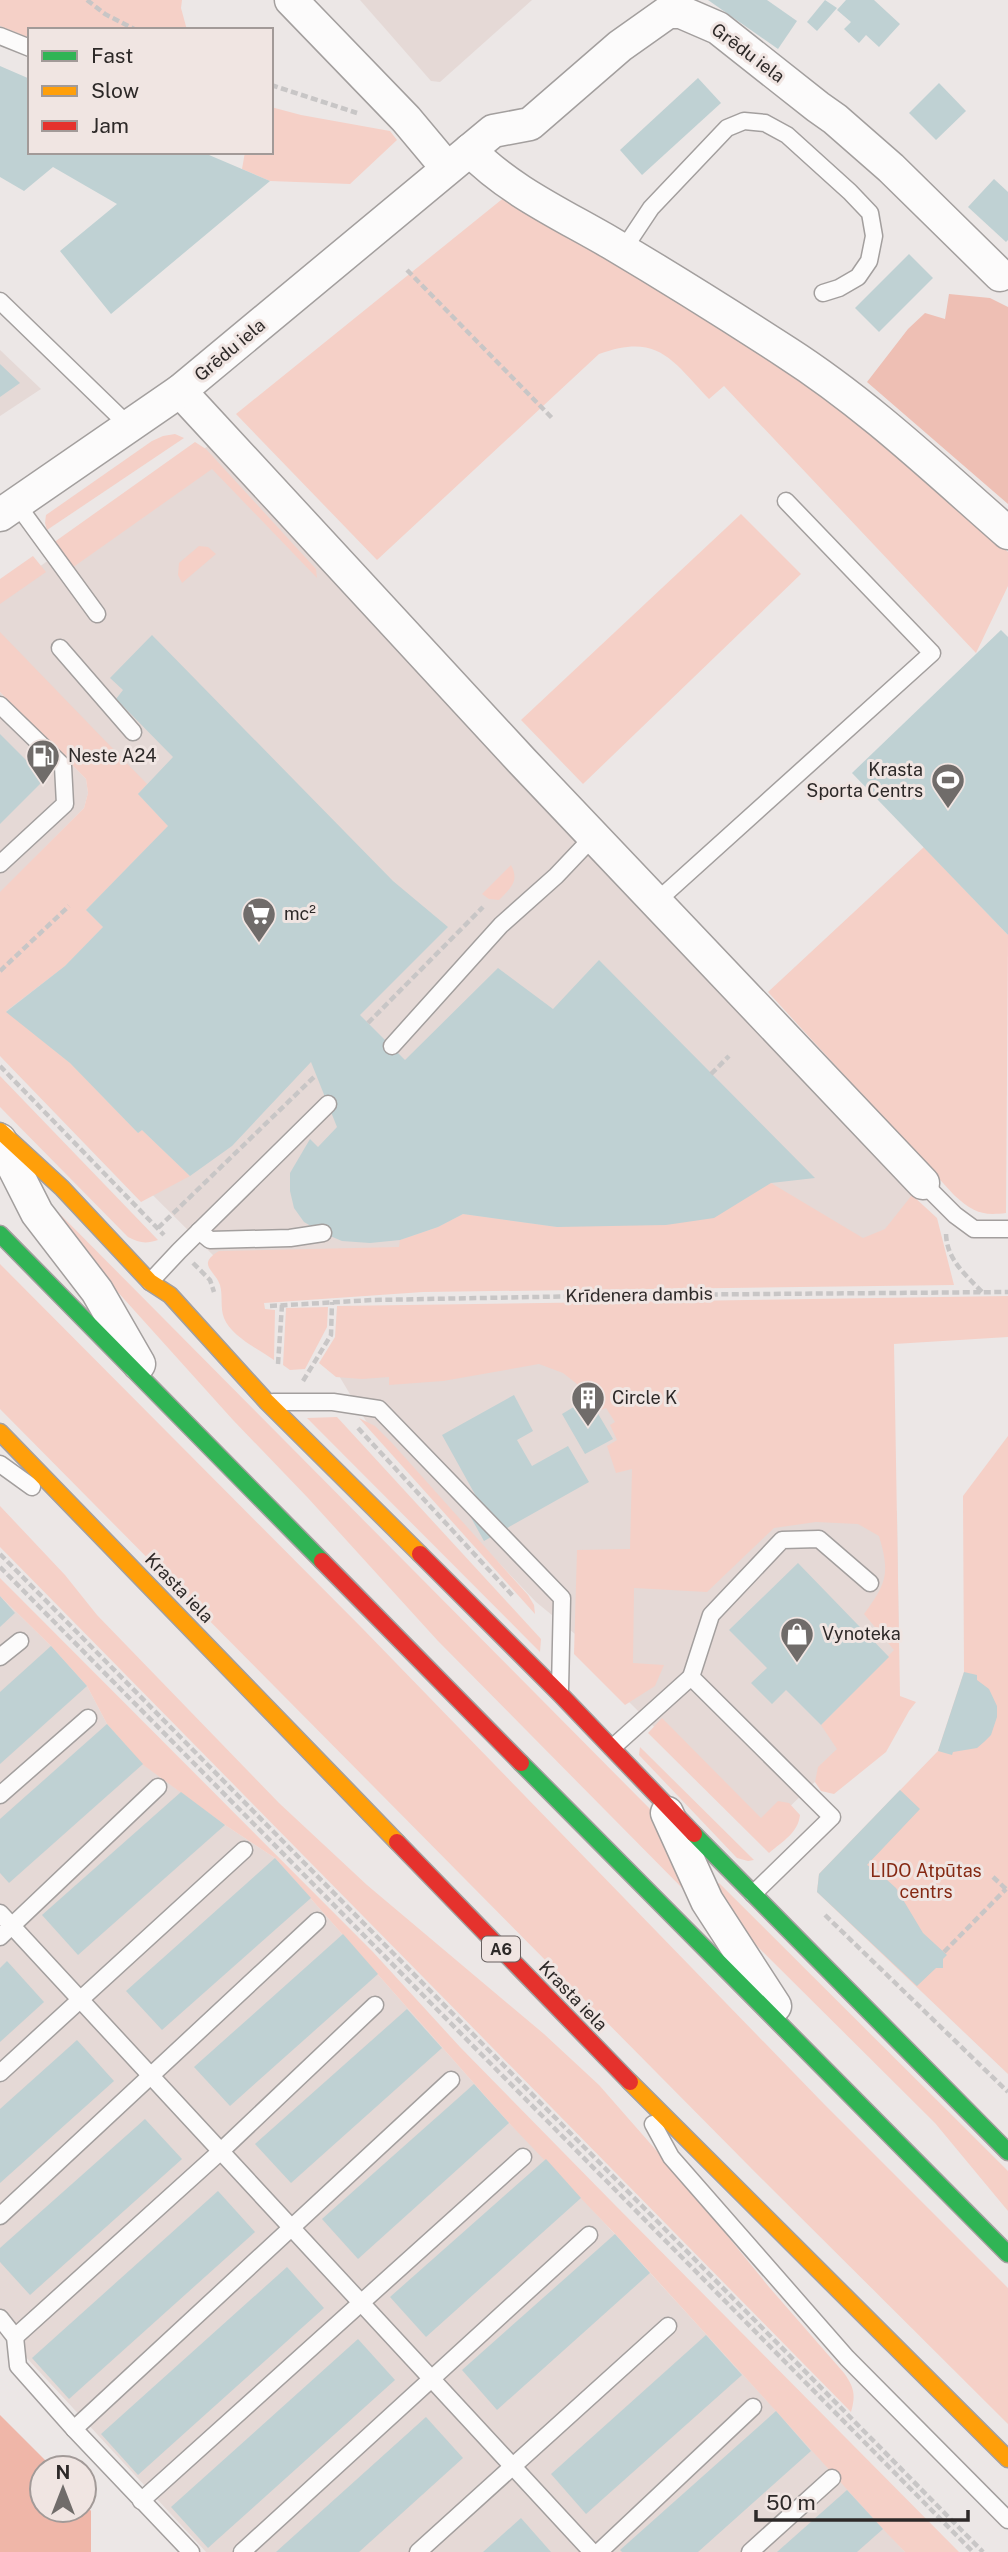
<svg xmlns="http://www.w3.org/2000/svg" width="1008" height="2552" font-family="'Public Sans',sans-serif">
<rect width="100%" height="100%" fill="#ece7e6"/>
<!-- built -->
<g fill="#e5d9d6">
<polygon points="360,0 532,0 440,82 431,81"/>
<polygon points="0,350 41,389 0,416"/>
<polygon points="208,446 914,1188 903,1254 220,1262 0,1043 0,951 125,781 0,649 0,595"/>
<polygon points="0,692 86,779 88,793 84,808 0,893"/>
<polygon points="550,1348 768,1521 897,1511 899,1653 845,1746 824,1773 762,1834 626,1699 625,1675 536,1602 369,1426 335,1369"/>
<polygon points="0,1596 51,1646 87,1686 107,1724 143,1764 225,1825 275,1858 509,2123 546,2159 905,2552 206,2552 0,2329"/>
</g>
<!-- green -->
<g fill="#f5d0c7">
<polygon points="0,0 182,0 181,8 187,30 30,30 30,38 0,26"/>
<polygon points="271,107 301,115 390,131 397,140 350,184 270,181 242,169 245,152 271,152"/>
<path d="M 506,196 L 865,420 L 1008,552 L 1008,586 L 976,653 L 724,386 L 709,399 C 671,359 658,333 599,354 L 377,560 L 236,414 Z"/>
<polygon points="175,434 184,438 47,530 45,523 46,515 152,441 163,436"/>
<polygon points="195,442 206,449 316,569 317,578 212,469 72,568 53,543"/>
<polygon points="741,514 801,574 583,784 521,720"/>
<polygon points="199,546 208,547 216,554 182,583 178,575 179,563"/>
<polygon points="33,556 46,572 0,604 0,579"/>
<polygon points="0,632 147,784 138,794 168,826 86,910 103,927 65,966 6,1011 70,1063 138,1133 142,1130 190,1176 141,1202 0,1056 0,892 84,808 88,793 86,779 0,692"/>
<path d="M 924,847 L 1008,935 L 1006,1213 C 981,1216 973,1212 954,1195 L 768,992 Z"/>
<path d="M 511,865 C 520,882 510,888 499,900 L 489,899 L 482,894 Z"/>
<path d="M 0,1076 L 158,1240 C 146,1244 139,1243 128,1237 L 0,1107 Z"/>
<path d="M 771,1183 L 863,1238 L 885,1229 L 912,1195 L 937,1218 L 954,1285 L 423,1292 L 264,1303 L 265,1309 L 275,1310 L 274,1360 C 258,1349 231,1336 224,1318 C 220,1308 223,1295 220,1285 C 215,1270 196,1265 219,1251 L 399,1247 L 400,1240 L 438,1227 L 463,1214 L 557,1227 Z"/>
<polygon points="43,1197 652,1811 692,1898 438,1641 308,1498 233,1420 88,1259"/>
<polygon points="0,1264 362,1628 824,2104 1008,2288 1008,2424 750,2167 0,1409"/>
<path d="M 1008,1296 L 1008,1337 L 894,1344 L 900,1696 L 916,1702 L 909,1711 L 886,1752 L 834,1794 L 821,1791 L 815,1782 L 818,1767 L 837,1749 L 821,1725 L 894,1650 L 864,1614 C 887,1583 890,1573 879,1536 L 858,1524 L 816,1522 L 774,1528 L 707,1592 L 634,1588 L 633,1663 L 664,1665 L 655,1686 L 625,1705 L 574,1654 L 577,1550 L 630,1549 L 632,1469 L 616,1473 L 607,1446 L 617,1440 L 610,1425 L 615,1422 L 606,1408 L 601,1410 L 592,1392 L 583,1395 L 577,1384 L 563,1373 L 539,1364 L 443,1381 L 389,1385 L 389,1377 L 362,1379 L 336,1377 L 319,1363 L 335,1337 L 337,1306 Z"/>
<polygon points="328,1307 327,1327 305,1369 290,1370 283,1365 286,1308"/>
<polygon points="337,1417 541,1639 540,1652 307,1418"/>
<polygon points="359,1418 375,1426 392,1443 528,1595 534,1605 535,1614"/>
<polygon points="1008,1436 1008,2074 817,1892 819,1874 938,1751 964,1672 963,1496"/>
<path d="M 0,1506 L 65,1575 L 97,1615 L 279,1803 L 367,1885 L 544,2034 L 599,2085 L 677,2174 L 769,2287 L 844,2373 C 854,2387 856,2395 851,2412 L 0,1547 Z"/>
<polygon points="0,1578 373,1952 460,2047 614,2204 959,2552 905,2552 883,2529 615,2234 509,2123 275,1858 225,1825 142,1764 107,1724 87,1686 51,1646 0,1596"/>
<path d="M 662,1718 L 761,1818 L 778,1801 L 789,1803 L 800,1815 C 798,1833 783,1841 769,1853 L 648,1733 Z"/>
<polygon points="640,1747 754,1860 748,1861 737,1858 639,1755"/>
<path d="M 719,1883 L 1008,2171 L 1008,2211 L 935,2123 L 755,1944 C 741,1926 722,1907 716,1885 Z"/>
</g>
<!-- forest -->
<polygon fill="#eebfb4" points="949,294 990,298 1008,307 1008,504 867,382 908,329 925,313 945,319"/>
<!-- water -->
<polygon fill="#efb6a8" points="0,2415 53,2468 42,2468 42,2510 84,2510 84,2502 91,2511 91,2552 0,2552"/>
<!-- building -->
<g fill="#bfd1d3">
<polygon points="708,0 767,0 797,21 778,49"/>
<polygon points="825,0 837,8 817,31 807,22"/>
<polygon points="846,0 874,0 900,24 879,47 866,35 859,43 844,29 851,22 837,10"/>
<polygon points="0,66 30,79 30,152 202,152 270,181 111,314 60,251 117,204 53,167 24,191 0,177"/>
<polygon points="698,78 721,103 642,175 620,150"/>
<polygon points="939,83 966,111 936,140 909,113"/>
<polygon points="994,179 1008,192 1008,240 1006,242 968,207"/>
<polygon points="909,254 933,278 879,332 855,308"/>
<polygon points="0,364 20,383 0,397"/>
<polygon points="1001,630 1008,637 1008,935 852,773"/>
<polygon points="152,635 393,881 448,927 360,1015 405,1060 498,968 553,1009 599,960 815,1178 771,1183 714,1218 666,1225 557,1227 463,1214 438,1227 400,1240 370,1243 342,1241 323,1233 304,1222 294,1208 290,1191 290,1173 310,1139 318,1147 337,1127 311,1062 232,1146 190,1176 142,1130 138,1133 70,1063 6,1012 65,966 103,927 86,910 168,826 138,794 173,757 116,699 123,690 110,678"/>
<polygon points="0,734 45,779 0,824"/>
<polygon points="514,1395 533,1431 517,1440 532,1466 568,1446 589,1482 484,1541 464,1505 477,1498 442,1435"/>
<polygon points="582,1402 589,1417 597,1412 613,1439 585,1454 562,1414"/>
<polygon points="798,1563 889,1657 821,1725 786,1690 772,1704 751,1683 767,1668 729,1630"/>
<polygon points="0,1596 15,1613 0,1627"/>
<polygon points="51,1646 87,1686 0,1764 0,1692"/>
<polygon points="964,1672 977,1675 977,1680 989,1689 997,1706 997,1717 991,1735 984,1742 977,1748 953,1752 952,1755 938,1751"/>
<polygon points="107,1724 143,1764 9,1883 0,1873 0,1819"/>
<polygon points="900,1790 920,1809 867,1865 876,1870 896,1888 923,1933 947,1955 943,1959 943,1968 936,1968 917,1986 817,1892 819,1874"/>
<polygon points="181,1792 225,1825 78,1955 42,1915"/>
<polygon points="275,1858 311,1898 162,2030 126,1991"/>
<polygon points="343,1934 378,1974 230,2106 194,2067"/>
<polygon points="7,1961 44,2002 0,2042 0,1968"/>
<polygon points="407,2009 442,2048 291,2183 255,2144"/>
<polygon points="77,2040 114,2081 0,2183 0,2109"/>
<polygon points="474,2084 509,2123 358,2259 322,2219"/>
<polygon points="145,2119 182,2159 30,2295 0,2262 0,2248"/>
<polygon points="546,2159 581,2198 426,2337 390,2297"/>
<polygon points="218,2191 255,2232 69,2399 32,2358"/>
<polygon points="615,2234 650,2273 497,2410 462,2370"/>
<polygon points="287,2267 324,2308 138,2475 101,2434"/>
<polygon points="706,2335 742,2375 586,2514 551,2474"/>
<polygon points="358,2339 395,2380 208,2548 171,2507"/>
<polygon points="776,2411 811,2451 698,2552 622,2552 620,2550"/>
<polygon points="426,2417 463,2458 359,2552 276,2552"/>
<polygon points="847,2490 883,2529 857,2552 777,2552"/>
<polygon points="521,2518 551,2552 483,2552"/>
</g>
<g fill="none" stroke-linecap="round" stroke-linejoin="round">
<!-- lane casing -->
<g stroke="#a39f9e" stroke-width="19">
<g id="lane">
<polyline points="0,36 30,48"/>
<polyline points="623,250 651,208 727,128 744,121 765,123 787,135 850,192 870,213 874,236 869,261 858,277 839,288 823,293"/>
<polyline points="0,301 129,426"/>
<polyline points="16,503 97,614"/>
<polyline points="60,648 133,732"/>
<polyline points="0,705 63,766 65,804 0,864"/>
<polyline points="657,901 932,653 786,501"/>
<polyline points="392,1046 501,925 556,876 593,837"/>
<polyline points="923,1183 955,1215 974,1229 1008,1229"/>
<polyline points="199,1231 210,1240 290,1238 323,1233"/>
<polyline points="150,1282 179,1251 328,1104"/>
<polyline points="273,1402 333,1402 379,1409 562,1598 560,1689"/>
<polyline points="0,1464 32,1487"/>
<polyline points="0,1657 20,1641"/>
<polyline points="691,1677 711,1615 782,1540 819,1539 870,1583"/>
<polyline points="612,1748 691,1677 832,1817 753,1894"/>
<polyline points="0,1795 88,1718"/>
<polyline points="0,1913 592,2552"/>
<polyline points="0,1937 158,1787"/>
<polyline points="0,2073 244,1850"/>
<polyline points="653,2124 671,2157 847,2358 1008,2520"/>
<polyline points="0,2216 317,1921"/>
<polyline points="0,2318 15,2337 18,2366 74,2429 191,2552"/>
<polyline points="15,2337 221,2151 375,2005"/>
<polyline points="74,2429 451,2080"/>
<polyline points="141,2501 523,2157"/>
<polyline points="242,2552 589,2235"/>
<polyline points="418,2552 668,2326"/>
<polyline points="599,2552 753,2407"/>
<polyline points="750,2552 832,2478"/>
</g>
</g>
<!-- street casing -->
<g stroke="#a39f9e" stroke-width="35">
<g id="street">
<polyline points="291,0 406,119 447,168"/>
<path d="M 470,150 C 508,190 563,215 611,243 C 670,278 729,315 786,352 C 867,404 936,470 1008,533"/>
<polyline points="180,391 522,761 923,1183"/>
<polyline points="0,515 180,391 493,131 530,124 620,46 668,12 681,12 718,28 818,107 835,119 891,168 1000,275"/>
<polyline points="0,1140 37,1213 97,1291 139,1364"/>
<polyline points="667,1813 707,1901 775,2006"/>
</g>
</g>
<!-- fast casing -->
<g stroke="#a39f9e" stroke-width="19">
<g id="fast">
<polyline points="0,1234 322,1561"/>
<polyline points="521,1763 1008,2254"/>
<polyline points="694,1834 1008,2152"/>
</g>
</g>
<!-- slow casing -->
<g stroke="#a39f9e" stroke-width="19">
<g id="slow">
<polyline points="0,1131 62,1188 150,1282 170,1295 267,1402 420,1554"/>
<polyline points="0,1432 397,1842"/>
<polyline points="630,2082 1008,2459"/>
</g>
</g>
<!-- jam casing -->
<g stroke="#a39f9e" stroke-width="19">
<g id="jam">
<polyline points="420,1554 560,1694 694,1834"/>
<polyline points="322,1561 521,1763"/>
<polyline points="397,1842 630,2082"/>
</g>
</g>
<!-- path -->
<g stroke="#c8c6c6" stroke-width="4.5" stroke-dasharray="7 3.5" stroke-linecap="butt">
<polyline points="87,0 105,14 136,30"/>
<polyline points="271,85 357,113"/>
<polyline points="407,270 553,419"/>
<polyline points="0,971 69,906"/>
<polyline points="368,1023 483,907"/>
<polyline points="0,1066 164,1235"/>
<polyline points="711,1074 729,1056"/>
<polyline points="158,1228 316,1075"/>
<path d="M 946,1234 C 947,1260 965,1274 982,1292"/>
<polyline points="193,1263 210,1280 214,1292"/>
<polyline points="270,1306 373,1300 643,1295 1008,1292"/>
<polyline points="278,1364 282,1305"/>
<polyline points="303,1381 331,1335 332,1302"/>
<polyline points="358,1428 513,1596"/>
<polyline points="0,1554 983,2552"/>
<polyline points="0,1567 973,2552"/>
<polyline points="993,1877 1007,1890"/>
<polyline points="825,1915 1008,2092"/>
<polyline points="944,1952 1006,1889"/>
</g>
<!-- lane -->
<use href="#lane" stroke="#fcfbfb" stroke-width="16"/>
<!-- street -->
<use href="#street" stroke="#fcfbfb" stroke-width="32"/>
<!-- fast -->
<use href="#fast" stroke="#30b455" stroke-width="16"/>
<!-- slow -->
<use href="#slow" stroke="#ff9f0a" stroke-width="16"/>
<!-- jam -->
<use href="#jam" stroke="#e5322d" stroke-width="16"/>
</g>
<!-- icons -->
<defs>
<g id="fuel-pin" transform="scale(1.75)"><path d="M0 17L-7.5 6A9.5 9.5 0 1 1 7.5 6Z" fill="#706c6a" stroke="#f0e5e2"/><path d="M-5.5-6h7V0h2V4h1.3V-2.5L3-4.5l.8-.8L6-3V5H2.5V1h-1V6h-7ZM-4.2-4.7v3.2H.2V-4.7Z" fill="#fff"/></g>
<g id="stadium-pin" transform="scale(1.75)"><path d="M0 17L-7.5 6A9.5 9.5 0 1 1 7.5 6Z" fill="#706c6a" stroke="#f0e5e2"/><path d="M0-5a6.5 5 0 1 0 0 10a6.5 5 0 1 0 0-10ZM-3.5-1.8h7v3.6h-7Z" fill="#fff"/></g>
<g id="supermarket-pin" transform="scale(1.75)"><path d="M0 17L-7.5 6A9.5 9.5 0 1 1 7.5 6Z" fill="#706c6a" stroke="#f0e5e2"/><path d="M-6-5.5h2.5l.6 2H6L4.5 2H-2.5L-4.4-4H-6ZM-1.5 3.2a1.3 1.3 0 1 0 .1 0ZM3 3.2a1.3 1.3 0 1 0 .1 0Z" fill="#fff"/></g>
<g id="building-pin" transform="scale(1.75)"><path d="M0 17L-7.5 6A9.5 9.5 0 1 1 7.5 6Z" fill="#706c6a" stroke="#f0e5e2"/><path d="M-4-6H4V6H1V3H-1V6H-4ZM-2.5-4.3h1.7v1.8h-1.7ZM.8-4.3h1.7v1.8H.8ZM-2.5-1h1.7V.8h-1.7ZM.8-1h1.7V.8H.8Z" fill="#fff"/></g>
<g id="shop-pin" transform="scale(1.75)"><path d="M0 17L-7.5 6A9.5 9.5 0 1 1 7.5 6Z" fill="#706c6a" stroke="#f0e5e2"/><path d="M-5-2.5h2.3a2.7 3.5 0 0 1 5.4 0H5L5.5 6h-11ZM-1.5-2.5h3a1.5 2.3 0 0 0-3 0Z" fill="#fff"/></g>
</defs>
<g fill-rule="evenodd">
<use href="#fuel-pin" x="43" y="756"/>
<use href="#stadium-pin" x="948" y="780"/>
<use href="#supermarket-pin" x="259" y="914"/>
<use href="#building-pin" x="588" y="1398"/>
<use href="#shop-pin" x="797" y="1634"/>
</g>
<g text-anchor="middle" stroke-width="6" stroke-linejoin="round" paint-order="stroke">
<!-- shield labels -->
<rect fill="#f0e5e2" stroke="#686160" stroke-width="2" x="482" y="1936.5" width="38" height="25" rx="5"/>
<g font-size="16" font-weight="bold" fill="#2d2928">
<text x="501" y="1955">A6</text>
</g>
<!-- street labels -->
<g font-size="18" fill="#2d2928" stroke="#f0e5e2">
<text transform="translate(748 53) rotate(37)" y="6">Grēdu iela</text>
<text transform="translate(230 350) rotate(-40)" y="6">Grēdu iela</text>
<text transform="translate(639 1295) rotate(-1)" y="6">Krīdenera dambis</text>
<text transform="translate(179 1588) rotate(46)" y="6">Krasta iela</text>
<text transform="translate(573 1996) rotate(46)" y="6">Krasta iela</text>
</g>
<!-- poi labels -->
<g font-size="18" fill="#2d2928" stroke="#f0e5e2" text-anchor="start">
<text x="68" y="762">Neste A24</text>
<text x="923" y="776" text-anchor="end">Krasta<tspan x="923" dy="21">Sporta Centrs</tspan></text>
<text x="284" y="920">mc²</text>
<text x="612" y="1404">Circle K</text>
<text x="822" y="1640">Vynoteka</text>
</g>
<!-- park labels -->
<g font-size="18" fill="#852913" stroke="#f0e5e2">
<text x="926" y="1877">LIDO Atpūtas<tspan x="926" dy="21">centrs</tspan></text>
</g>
</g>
<!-- legend -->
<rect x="28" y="28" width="245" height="126" fill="#f0e5e2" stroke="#a29a98" stroke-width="2"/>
<rect x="42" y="51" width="35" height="10" fill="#30b455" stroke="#a29a98" stroke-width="2"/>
<text x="91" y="63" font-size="21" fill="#2d2928">Fast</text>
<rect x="42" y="86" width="35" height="10" fill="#ff9f0a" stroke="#a29a98" stroke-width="2"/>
<text x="91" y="98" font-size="21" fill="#2d2928">Slow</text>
<rect x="42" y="121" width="35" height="10" fill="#e5322d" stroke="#a29a98" stroke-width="2"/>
<text x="91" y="133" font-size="21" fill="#2d2928">Jam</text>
<!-- north arrow -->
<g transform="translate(63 2489)"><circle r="33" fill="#f0e5e2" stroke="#a29a98" stroke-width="2"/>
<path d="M0-5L12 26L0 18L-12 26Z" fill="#706c6a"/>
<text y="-10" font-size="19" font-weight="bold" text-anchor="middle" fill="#2d2928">N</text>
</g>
<!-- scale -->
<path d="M756 2510v10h212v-10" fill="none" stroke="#2d2928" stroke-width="3.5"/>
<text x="766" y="2510" font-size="21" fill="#2d2928" stroke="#f0e5e2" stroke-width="5" paint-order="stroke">50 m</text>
</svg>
